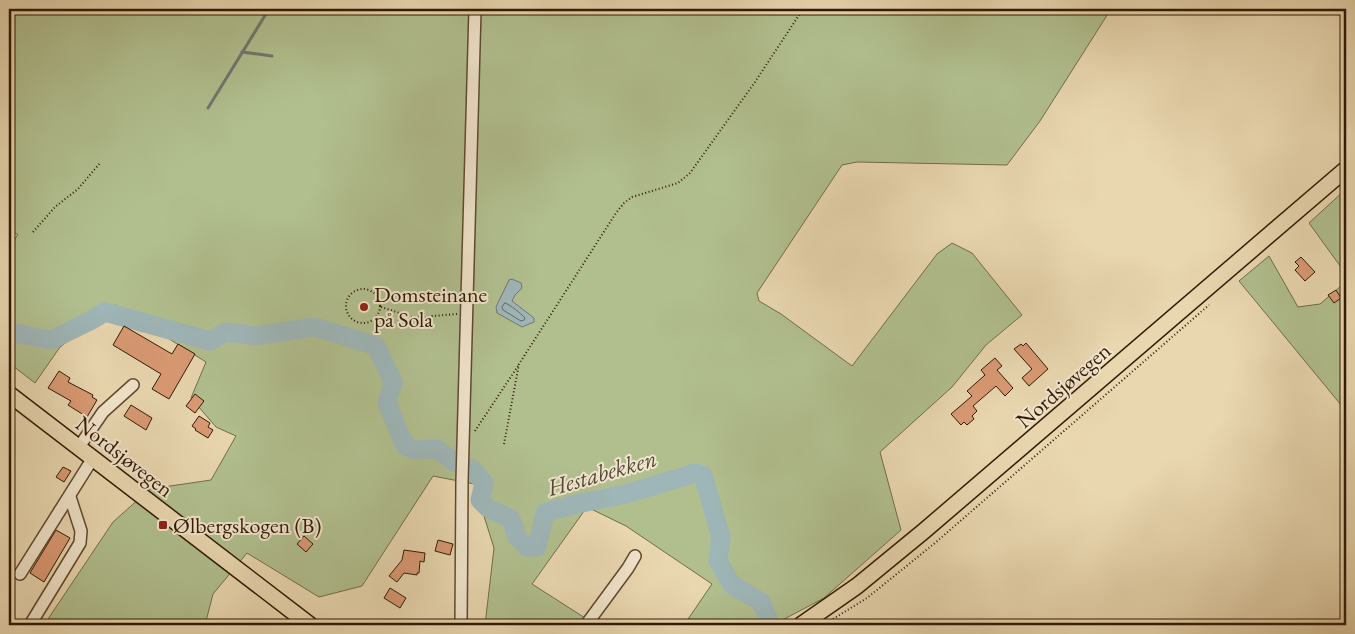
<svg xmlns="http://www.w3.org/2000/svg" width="1355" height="634" font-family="'EB Garamond',serif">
<rect width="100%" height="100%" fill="#e9d7b0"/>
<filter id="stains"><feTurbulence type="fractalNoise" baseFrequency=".004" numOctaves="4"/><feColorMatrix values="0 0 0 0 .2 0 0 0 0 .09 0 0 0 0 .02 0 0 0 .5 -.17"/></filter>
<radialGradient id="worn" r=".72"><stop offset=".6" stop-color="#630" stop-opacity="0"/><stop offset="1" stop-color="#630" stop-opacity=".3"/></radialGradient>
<!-- green -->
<g fill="#b1bf8f" stroke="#716c4a">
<polygon points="9,9 614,9 619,11 621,9 1111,9 1040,121 1007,165 857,162 842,165 757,293 759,301 781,314 852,366 937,254 952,243 972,253 1022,315 986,345 952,387 880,452 901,530 824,598 773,625 684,625 712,584 626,526 587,507 532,584 596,625 485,625 494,548 474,484 433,476 362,586 319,597 247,553 213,594 205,625 44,625 113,522 150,489 211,480 236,436 216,427 191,398 206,362 115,305 60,347 35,383 9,363 9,249 18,234 9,232"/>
<polygon points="1346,189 1346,411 1239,281 1269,256 1298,307 1320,304 1341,286 1346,274 1309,223"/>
</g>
<!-- water -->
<polygon fill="#9eb6b8" stroke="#727770" points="512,279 521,283 522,288 515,295 512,301 534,318 534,322 522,327 497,313 496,307 509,280"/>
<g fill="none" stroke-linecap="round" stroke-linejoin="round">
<!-- shore -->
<path stroke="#68685e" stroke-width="1" d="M 505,303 C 511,305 520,313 525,318 L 524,320 L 521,321 L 503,310 L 502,308 Z"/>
<!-- stream -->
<g stroke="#727770" stroke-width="3">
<polyline points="242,52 272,56"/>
<polyline points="208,108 269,9"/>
</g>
<!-- river -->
<path stroke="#9eb6b8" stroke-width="19" d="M 9,332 L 51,340 L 90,321 L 105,312 L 210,341 L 226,332 L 255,336 L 315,327 L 376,346 L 393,382 L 387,403 L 405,446 L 415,450 L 437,449 L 454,462 L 472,469 L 484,483 L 480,500 L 488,508 L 511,519 L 517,537 L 527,547 L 537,547 L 545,513 C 569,504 595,501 620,495 C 646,489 671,480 695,473 L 703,475 L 721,537 L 718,561 L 732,585 L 761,602 L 771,625"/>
</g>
<!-- building -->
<g fill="#da9a74" stroke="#311904">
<polygon points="1301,257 1315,272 1305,281 1295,270 1299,266 1295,262"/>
<polygon points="1336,290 1341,298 1334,303 1328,295"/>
<polygon points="124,326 172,354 178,344 195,354 169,399 152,389 161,374 113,345"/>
<polygon points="1026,343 1048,369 1029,386 1022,378 1032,369 1014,349 1021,344 1023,346"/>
<polygon points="995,358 1002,366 997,370 1013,388 1005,396 996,386 973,406 977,411 972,416 974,419 967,425 964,422 961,425 951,414 972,396 967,391 985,375 981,370"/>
<polygon points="59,371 70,378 68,382 93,395 92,397 97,400 87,417 68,405 71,401 48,388"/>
<polygon points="195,394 204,401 195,413 186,406"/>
<polygon points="131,405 152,418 146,430 124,416"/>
<polygon points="199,416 210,423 208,427 213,430 208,438 195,430 196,429 192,426"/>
<polygon points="63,467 71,471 64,482 56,477"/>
<polygon points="56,530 70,538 44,582 30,573"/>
<polygon points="304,536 313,544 306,552 297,544"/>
<polygon points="438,540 453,544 450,555 435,551"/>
<polygon points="404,550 425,553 424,562 420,561 419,573 417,573 417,575 404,573 397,582 389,576 402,560"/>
<polygon points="390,588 406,598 400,608 384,598"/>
</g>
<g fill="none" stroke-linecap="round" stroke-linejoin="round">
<!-- minor casing -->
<g stroke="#5f482f" stroke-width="14">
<g id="minor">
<polyline points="79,447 103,412 133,385"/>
<polyline points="20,574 93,458"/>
<polyline points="30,625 80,543 81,531 70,497"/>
<polyline points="461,625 462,481 475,9"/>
<polyline points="586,625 628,568 635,556"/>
</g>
</g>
<!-- major casing -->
<g stroke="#311904" stroke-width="18">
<g id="major">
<polyline points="9,394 310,625"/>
<polyline points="801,625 857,586 924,531 1346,169"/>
</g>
</g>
<!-- path -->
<g stroke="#311904" stroke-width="2" stroke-dasharray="1 2.5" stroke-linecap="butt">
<polyline points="33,232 55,207 78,189 100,163"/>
<circle cx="363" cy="306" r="17"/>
<polyline points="381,307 412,317 425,318 432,316 457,314"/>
<polyline points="475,431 518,366"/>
<polyline points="504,444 519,364 616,213 624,203 632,197 678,183 690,173 755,82 803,9"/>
<polyline points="833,619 867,598 935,543 1209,305"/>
</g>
<!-- minor -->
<use href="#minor" stroke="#f1e5cc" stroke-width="11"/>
<!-- major -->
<use href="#major" stroke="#e9d7b0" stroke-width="15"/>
</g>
<!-- markers -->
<g fill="#8f2418" stroke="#f1e5cc" stroke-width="2">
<circle cx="364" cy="307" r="5"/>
<rect x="158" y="520" width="10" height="10" rx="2.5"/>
</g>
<g text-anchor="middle" stroke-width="4" stroke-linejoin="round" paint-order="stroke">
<!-- poi labels -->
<g font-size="22" fill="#311904" stroke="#f1e5cc" text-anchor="start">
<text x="374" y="302">Domsteinane<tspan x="374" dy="25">på Sola</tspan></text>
<text x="173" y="533">Ølbergskogen (B)</text>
</g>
<!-- street labels -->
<g font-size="22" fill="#311904" stroke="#f1e5cc">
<text transform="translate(1063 385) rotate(-41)" y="8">Nordsjøvegen</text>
<text transform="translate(125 456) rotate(38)" y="8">Nordsjøvegen</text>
</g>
<!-- water labels -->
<g font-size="24" font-style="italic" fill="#52483a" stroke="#f1e5cc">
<text transform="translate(602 473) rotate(-16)" y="8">Hestabekken</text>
</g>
</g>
<!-- margin -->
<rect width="1355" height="634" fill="none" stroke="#e9d7b0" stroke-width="30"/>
<rect x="10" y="10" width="1335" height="614" fill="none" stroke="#311904" stroke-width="2.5"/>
<rect x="15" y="15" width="1325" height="604" fill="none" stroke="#311904"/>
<rect width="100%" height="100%" filter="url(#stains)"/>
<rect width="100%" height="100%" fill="url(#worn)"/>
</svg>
